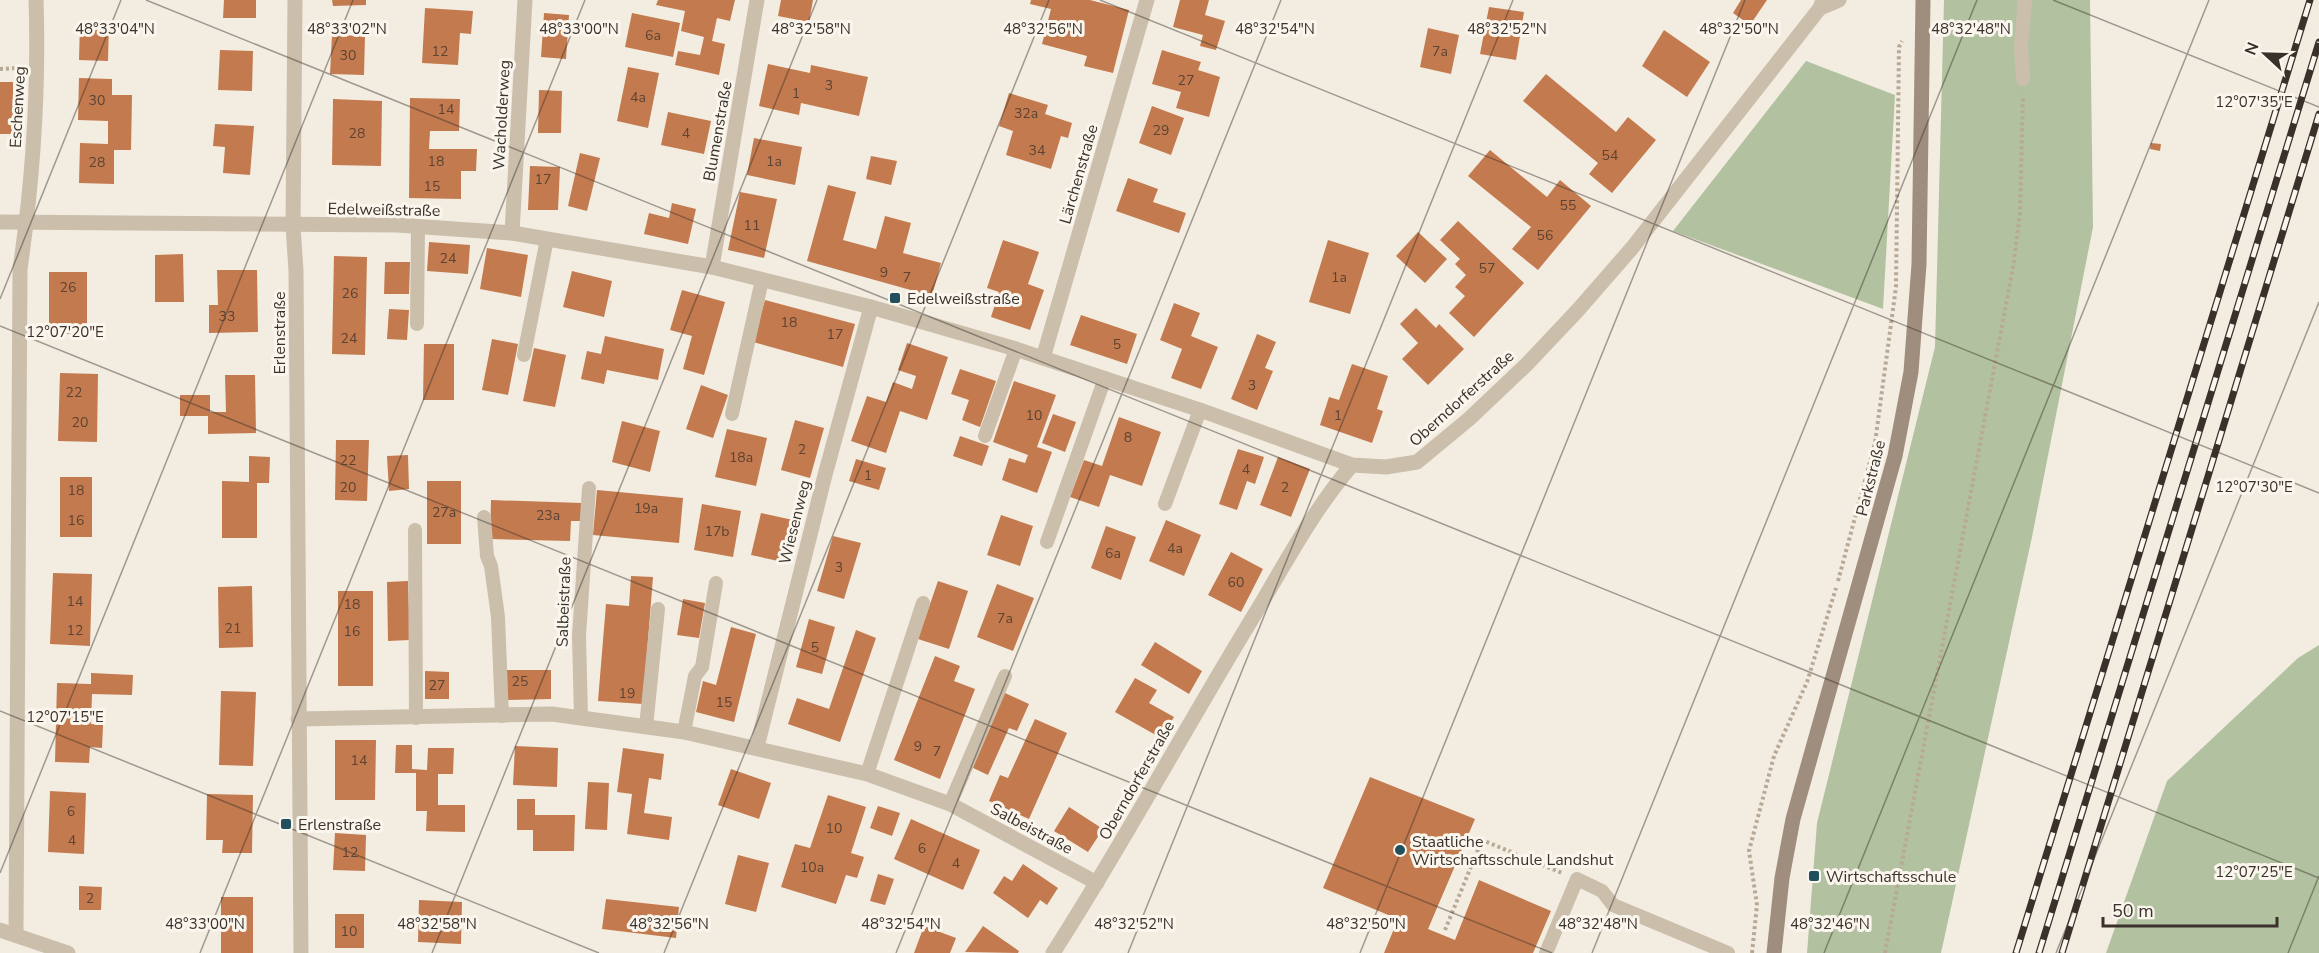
<svg xmlns="http://www.w3.org/2000/svg" width="2319" height="953" font-family="'Nunito Sans',sans-serif">
<rect width="100%" height="100%" fill="#f3ede1"/>
<!-- green -->
<g fill="#b2c2a0">
<polygon points="1944,0 2090,0 2093,227 2032,537 1941,953 1807,953 1817,823 1935,347"/>
<polygon points="1806,61 1895,95 1883,309 1673,231"/>
<polygon points="2319,645 2319,953 2106,953 2167,781 2298,658"/>
</g>
<!-- building -->
<g fill="#c37a4e">
<polygon points="224,0 256,0 256,18 223,18"/>
<polygon points="332,0 366,0 366,5 333,6"/>
<polygon points="658,0 735,0 730,21 717,18 712,41 725,44 719,75 675,65 678,51 700,55 704,37 681,31 685,11 656,5"/>
<polygon points="781,0 813,0 809,22 778,16"/>
<polygon points="1031,0 1090,0 1129,10 1113,73 1084,66 1087,56 1042,44 1051,9 1030,4"/>
<polygon points="1180,0 1209,0 1205,15 1225,21 1216,50 1200,46 1203,35 1173,27"/>
<polygon points="1741,0 1767,0 1750,25 1733,13"/>
<polygon points="1489,7 1524,12 1516,60 1480,54"/>
<polygon points="425,8 473,11 471,34 460,33 458,65 422,63"/>
<polygon points="544,13 569,15 566,59 541,57"/>
<polygon points="632,13 680,23 673,57 625,47"/>
<polygon points="80,22 109,23 108,61 79,60"/>
<polygon points="1428,28 1459,35 1451,74 1420,67"/>
<polygon points="1664,30 1710,62 1687,97 1642,66"/>
<polygon points="332,35 365,36 364,75 330,74"/>
<polygon points="220,50 253,51 252,91 218,90"/>
<polygon points="1162,50 1201,62 1198,70 1220,77 1209,117 1176,108 1181,92 1152,84"/>
<polygon points="768,64 810,73 811,65 868,77 859,116 801,103 799,115 759,106"/>
<polygon points="628,67 659,73 648,128 617,121"/>
<polygon points="1546,74 1616,132 1628,117 1656,140 1612,193 1589,174 1598,163 1523,101"/>
<polygon points="79,78 112,79 112,95 132,95 131,150 114,150 114,184 79,183 80,143 108,144 108,121 78,120"/>
<rect x="0" y="82" width="13" height="52"/>
<polygon points="539,90 562,91 561,133 538,133"/>
<polygon points="1009,93 1048,105 1045,114 1072,123 1068,138 1061,136 1051,169 1006,155 1013,131 999,126"/>
<polygon points="410,98 460,99 459,131 430,131 429,149 477,149 476,171 461,171 461,199 409,198"/>
<polygon points="333,99 382,101 381,166 332,165"/>
<polygon points="1152,106 1184,118 1171,155 1139,143"/>
<polygon points="668,112 711,121 704,154 661,145"/>
<polygon points="215,124 254,126 250,175 223,173 225,147 213,146"/>
<polygon points="754,138 802,147 795,185 747,175"/>
<polygon points="2151,143 2161,144 2160,151 2150,149"/>
<polygon points="1490,150 1547,197 1560,180 1591,206 1538,270 1512,249 1531,227 1468,176"/>
<polygon points="580,153 600,158 587,211 568,206"/>
<polygon points="871,156 897,161 891,185 866,179"/>
<polygon points="530,166 560,167 558,210 528,210"/>
<polygon points="1128,178 1158,189 1153,202 1186,213 1179,233 1116,211"/>
<polygon points="828,185 856,192 843,240 876,249 885,216 911,223 903,253 941,263 932,296 807,261"/>
<polygon points="740,192 777,199 764,258 728,250"/>
<polygon points="672,203 696,209 688,244 644,234 649,213 669,218"/>
<polygon points="1458,221 1524,283 1474,337 1449,313 1465,296 1455,287 1466,275 1455,264 1460,259 1440,240"/>
<polygon points="1418,232 1447,259 1425,283 1396,256"/>
<polygon points="1003,240 1039,252 1028,284 1044,290 1030,330 991,317 999,292 987,288"/>
<polygon points="1328,240 1369,253 1350,314 1309,302"/>
<polygon points="429,242 470,245 468,274 427,271"/>
<polygon points="487,248 528,255 521,297 480,289"/>
<polygon points="183,254 184,302 155,302 155,255"/>
<polygon points="334,256 367,257 365,355 332,354"/>
<polygon points="385,262 410,262 409,294 384,294"/>
<polygon points="217,270 257,270 258,332 209,333 209,305 218,305"/>
<polygon points="572,271 612,281 604,317 563,307"/>
<rect x="49" y="272" width="38" height="62"/>
<polygon points="682,290 725,302 704,375 683,369 692,336 670,330"/>
<polygon points="765,300 855,324 843,367 753,342"/>
<polygon points="1174,303 1200,313 1191,336 1218,347 1201,389 1171,378 1182,349 1160,340"/>
<polygon points="1416,308 1436,328 1439,324 1464,349 1428,385 1402,359 1418,343 1400,324"/>
<polygon points="389,309 409,310 407,340 387,339"/>
<polygon points="1081,315 1137,334 1127,364 1070,345"/>
<polygon points="1257,334 1276,342 1265,368 1273,371 1257,410 1231,399"/>
<polygon points="605,336 664,349 658,380 607,370 604,384 581,379 587,351 601,354"/>
<polygon points="492,339 518,344 508,395 482,390"/>
<polygon points="907,343 948,357 927,420 900,411 886,453 851,441 867,396 886,402 893,382 912,389 916,376 898,370"/>
<polygon points="424,344 454,344 454,400 423,400"/>
<polygon points="534,348 566,355 555,407 523,401"/>
<polygon points="1352,364 1388,376 1377,409 1383,411 1372,443 1320,425 1329,397 1339,400"/>
<polygon points="960,369 996,381 980,427 962,420 969,400 951,394"/>
<polygon points="60,373 98,374 97,442 58,441"/>
<polygon points="225,375 255,375 256,433 208,434 208,416 180,416 180,395 210,395 210,412 226,412"/>
<polygon points="1014,381 1056,395 1037,447 1052,452 1037,493 1002,480 1009,458 1025,463 1028,455 993,442"/>
<polygon points="701,385 728,395 713,438 686,429"/>
<polygon points="1053,414 1076,422 1065,452 1042,443"/>
<polygon points="1119,417 1161,432 1142,486 1110,475 1099,507 1070,497 1084,460 1102,466"/>
<polygon points="795,420 824,428 810,478 781,470"/>
<polygon points="622,421 660,431 650,472 612,462"/>
<polygon points="727,429 767,438 756,486 715,477"/>
<polygon points="960,436 989,446 982,466 953,456"/>
<polygon points="336,440 369,440 367,501 335,500"/>
<polygon points="1238,449 1264,457 1255,484 1247,481 1237,510 1219,504"/>
<polygon points="408,455 409,489 389,491 387,456"/>
<polygon points="249,456 270,457 269,483 257,483 257,538 222,538 222,481 249,482"/>
<polygon points="1278,457 1310,469 1291,517 1260,505"/>
<polygon points="856,459 886,468 879,490 849,481"/>
<rect x="60" y="477" width="32" height="60"/>
<rect x="427" y="481" width="34" height="63"/>
<polygon points="597,490 683,498 679,543 593,535"/>
<polygon points="491,500 582,503 582,521 571,521 570,541 490,539"/>
<polygon points="702,504 741,511 733,557 694,550"/>
<polygon points="761,513 793,520 783,562 751,555"/>
<polygon points="1001,515 1033,526 1020,566 987,555"/>
<polygon points="1166,520 1201,535 1184,576 1149,561"/>
<polygon points="1106,526 1136,537 1121,580 1091,568"/>
<polygon points="833,536 861,543 844,599 817,591"/>
<polygon points="1231,552 1263,569 1241,612 1208,595"/>
<polygon points="53,573 92,574 90,646 50,644"/>
<polygon points="631,576 653,577 643,704 598,701 606,604 629,606"/>
<polygon points="408,581 410,640 388,641 387,582"/>
<polygon points="938,581 968,591 949,649 918,639"/>
<polygon points="997,584 1034,598 1013,651 977,637"/>
<polygon points="252,586 253,647 219,648 218,587"/>
<rect x="338" y="591" width="35" height="95"/>
<polygon points="683,599 705,603 699,638 677,635"/>
<polygon points="809,619 835,627 822,674 796,667"/>
<polygon points="731,627 756,634 734,722 696,712 703,681 716,685"/>
<polygon points="856,630 876,638 840,742 788,724 797,698 829,709"/>
<polygon points="1155,642 1202,671 1189,694 1141,665"/>
<polygon points="935,656 960,666 954,681 975,689 940,779 894,760"/>
<polygon points="506,670 551,670 551,699 507,700"/>
<polygon points="425,671 449,672 449,699 425,699"/>
<polygon points="91,673 133,675 132,695 92,694 91,724 103,725 102,748 90,747 89,763 55,762 57,683 91,684"/>
<polygon points="1135,678 1157,690 1149,703 1174,717 1161,738 1115,712"/>
<polygon points="221,691 256,692 253,766 219,765"/>
<polygon points="1003,692 1029,704 1017,731 1009,728 988,775 971,767"/>
<polygon points="1035,719 1067,733 1029,819 989,801 1000,775 1008,778"/>
<polygon points="335,740 376,740 375,800 335,800"/>
<polygon points="396,745 412,745 412,769 427,770 428,748 454,748 453,774 438,774 438,805 465,805 465,832 426,831 427,811 416,811 416,773 395,773"/>
<polygon points="515,746 558,748 557,787 513,785"/>
<polygon points="623,748 664,754 661,780 649,778 644,813 672,817 669,840 627,834 632,794 617,792"/>
<polygon points="731,769 771,783 759,819 718,805"/>
<polygon points="1370,777 1475,819 1428,929 1455,940 1479,880 1551,911 1533,953 1384,953 1398,919 1323,888"/>
<polygon points="588,782 609,783 607,830 585,829"/>
<polygon points="50,791 86,793 84,854 48,852"/>
<polygon points="207,794 253,795 252,853 222,853 223,840 206,840"/>
<polygon points="828,795 866,807 851,853 864,857 857,878 846,875 836,904 781,887 795,844 810,848"/>
<polygon points="517,799 535,799 535,815 575,815 574,851 533,851 533,830 517,830"/>
<polygon points="878,806 900,813 892,836 870,828"/>
<polygon points="1069,807 1103,829 1088,852 1054,831"/>
<polygon points="911,819 980,850 963,890 894,859"/>
<polygon points="335,833 366,835 365,871 333,870"/>
<polygon points="738,855 769,863 756,912 725,904"/>
<polygon points="1023,864 1058,888 1047,905 1040,900 1028,918 993,893 1004,876 1012,881"/>
<polygon points="878,874 894,879 885,905 870,901"/>
<polygon points="79,886 102,887 101,910 79,910"/>
<rect x="221" y="897" width="32" height="56"/>
<polygon points="606,899 679,907 676,938 602,929"/>
<polygon points="419,900 462,902 461,944 418,942"/>
<rect x="335" y="914" width="29" height="34"/>
<polygon points="924,926 956,938 950,953 914,953"/>
<polygon points="983,926 1019,951 1018,953 965,952"/>
</g>
<g fill="none" stroke-linecap="round" stroke-linejoin="round">
<!-- path -->
<g stroke="#b7a996" stroke-width="4" stroke-dasharray="3 3" stroke-linecap="butt">
<polyline points="0,69 19,68"/>
<polyline points="1838,581 1875,443 1896,287 1899,47 1902,41"/>
<polyline points="1445,930 1482,840 1562,873"/>
<polyline points="1752,953 1757,905 1749,851 1774,756 1807,682 1836,588"/>
<polyline points="1885,953 2013,267 2020,213 2023,95"/>
</g>
<!-- service -->
<g stroke="#cbbfac" stroke-width="14">
<polyline points="2023,79 2021,46 2025,0"/>
<polyline points="417,324 418,227"/>
<polyline points="524,355 547,239"/>
<polyline points="732,414 762,280"/>
<polyline points="985,436 1016,349"/>
<polyline points="1165,504 1200,410"/>
<polyline points="484,517 487,556 491,566 498,617 502,716"/>
<polyline points="415,530 416,718"/>
<polyline points="1047,542 1105,378"/>
<polyline points="581,718 579,636 589,488"/>
<polyline points="646,727 658,609"/>
<polyline points="684,732 695,676 702,667 716,583"/>
<polyline points="867,774 923,603"/>
<polyline points="950,804 1005,676"/>
<polyline points="1546,953 1577,879 1602,891 1613,905 1728,953"/>
</g>
<!-- minor -->
<g stroke="#cbbfac" stroke-width="15">
<polyline points="295,0 293,226 296,271 301,953"/>
<polyline points="512,233 525,0"/>
<polyline points="712,267 757,0"/>
<polyline points="1043,358 1147,0"/>
<polyline points="298,719 552,714 684,732 867,774 950,804 1097,883"/>
<polyline points="757,747 825,475 871,307"/>
<polyline points="0,930 68,953"/>
<path d="M 16,934 L 20,269 C 33,179 39,90 36,0"/>
<path d="M 1053,953 C 1125,841 1188,723 1258,609 C 1287,560 1315,508 1352,465"/>
</g>
<!-- tertiary -->
<g stroke="#cbbfac" stroke-width="15">
<polyline points="1820,8 1839,0"/>
<polyline points="0,222 397,225 512,233 712,267 871,307 1016,349 1200,410 1352,465 1386,467 1417,462 1469,419 1526,365 1578,310 1632,248 1820,8 1823,0"/>
</g>
<!-- secondary -->
<polyline stroke="#9f8e7d" stroke-width="15" points="1774,953 1782,878 1793,819 1895,456 1911,372 1919,264 1923,0"/>
<!-- rail casing -->
<g stroke="#3a312b" stroke-width="7">
<g id="rail">
<polyline points="2016,953 2310,0"/>
<polyline points="2039,953 2319,42"/>
<polyline points="2062,953 2319,114"/>
</g>
</g>
<!-- rail -->
<use href="#rail" stroke="#faf6ed" stroke-width="4.5" stroke-dasharray="14" stroke-linecap="butt"/>
</g>
<!-- ticks -->
<path fill="none" stroke="#3a312b" stroke-width="1.5" stroke-opacity="0.45" d="M 146,0 L 2319,878M 1100,0 L 2319,493M 2053,0 L 2319,107M 0,299 L 121,0M 0,326 L 1552,953M 0,711 L 599,953M 0,873 L 353,0M 200,953 L 585,0M 432,953 L 817,0M 664,953 L 1049,0M 896,953 L 1281,0M 1128,953 L 1513,0M 1360,953 L 1745,0M 1592,953 L 1977,0M 1824,953 L 2209,0M 2056,953 L 2319,302M 2288,953 L 2319,876"/>
<!-- markers -->
<g fill="#214f5b" stroke="#faf6ed" stroke-width="2">
<rect x="889" y="292" width="12" height="12" rx="3"/>
<rect x="280" y="818" width="12" height="12" rx="3"/>
<circle cx="1400" cy="850" r="6"/>
<rect x="1808" y="870" width="12" height="12" rx="3"/>
</g>
<g text-anchor="middle" stroke-width="6" stroke-linejoin="round" paint-order="stroke">
<!-- number labels -->
<g font-size="14" fill="#5c4334">
<text x="653" y="40">6a</text>
<text x="440" y="56">12</text>
<text x="1440" y="56">7a</text>
<text x="348" y="60">30</text>
<text x="1186" y="85">27</text>
<text x="829" y="90">3</text>
<text x="796" y="98">1</text>
<text x="638" y="102">4a</text>
<text x="97" y="105">30</text>
<text x="446" y="114">14</text>
<text x="1026" y="118">32a</text>
<text x="1161" y="135">29</text>
<text x="357" y="138">28</text>
<text x="686" y="138">4</text>
<text x="1037" y="155">34</text>
<text x="1610" y="160">54</text>
<text x="436" y="166">18</text>
<text x="774" y="166">1a</text>
<text x="97" y="167">28</text>
<text x="543" y="184">17</text>
<text x="432" y="191">15</text>
<text x="1568" y="210">55</text>
<text x="752" y="230">11</text>
<text x="1545" y="240">56</text>
<text x="448" y="263">24</text>
<text x="1487" y="273">57</text>
<text x="884" y="277">9</text>
<text x="907" y="282">7</text>
<text x="1339" y="282">1a</text>
<text x="68" y="292">26</text>
<text x="350" y="298">26</text>
<text x="227" y="321">33</text>
<text x="789" y="327">18</text>
<text x="835" y="339">17</text>
<text x="349" y="343">24</text>
<text x="1117" y="349">5</text>
<text x="1252" y="390">3</text>
<text x="74" y="397">22</text>
<text x="1034" y="420">10</text>
<text x="1338" y="420">1</text>
<text x="80" y="427">20</text>
<text x="1128" y="442">8</text>
<text x="802" y="454">2</text>
<text x="741" y="462">18a</text>
<text x="348" y="465">22</text>
<text x="1246" y="474">4</text>
<text x="868" y="480">1</text>
<text x="348" y="492">20</text>
<text x="1285" y="492">2</text>
<text x="76" y="495">18</text>
<text x="646" y="513">19a</text>
<text x="444" y="517">27a</text>
<text x="548" y="520">23a</text>
<text x="76" y="525">16</text>
<text x="717" y="536">17b</text>
<text x="1175" y="553">4a</text>
<text x="1113" y="558">6a</text>
<text x="839" y="572">3</text>
<text x="1236" y="587">60</text>
<text x="75" y="606">14</text>
<text x="352" y="609">18</text>
<text x="1005" y="623">7a</text>
<text x="233" y="633">21</text>
<text x="75" y="635">12</text>
<text x="352" y="636">16</text>
<text x="815" y="652">5</text>
<text x="520" y="686">25</text>
<text x="437" y="690">27</text>
<text x="627" y="698">19</text>
<text x="724" y="707">15</text>
<text x="918" y="751">9</text>
<text x="937" y="756">7</text>
<text x="359" y="765">14</text>
<text x="71" y="816">6</text>
<text x="834" y="833">10</text>
<text x="72" y="845">4</text>
<text x="922" y="853">6</text>
<text x="350" y="857">12</text>
<text x="956" y="868">4</text>
<text x="812" y="872">10a</text>
<text x="90" y="903">2</text>
<text x="349" y="936">10</text>
</g>
<!-- street labels -->
<g font-size="16" fill="#3a312b" stroke="#faf6ed">
<text transform="translate(17 107) rotate(-87)" y="6">Eschenweg</text>
<text transform="translate(501 115) rotate(-87)" y="6">Wacholderweg</text>
<text transform="translate(717 131) rotate(-80)" y="6">Blumenstraße</text>
<text transform="translate(1078 174) rotate(-74)" y="6">Lärchenstraße</text>
<text transform="translate(384 209) rotate(1)" y="6">Edelweißstraße</text>
<text transform="translate(279 333) rotate(-90)" y="6">Erlenstraße</text>
<text transform="translate(1461 398) rotate(-42)" y="6">Oberndorferstraße</text>
<text transform="translate(1870 478) rotate(-76)" y="6">Parkstraße</text>
<text transform="translate(794 522) rotate(-76)" y="6">Wiesenweg</text>
<text transform="translate(563 602) rotate(-88)" y="6">Salbeistraße</text>
<text transform="translate(1136 780) rotate(-60)" y="6">Oberndorferstraße</text>
<text transform="translate(1032 828) rotate(28)" y="6">Salbeistraße</text>
</g>
<!-- poi labels -->
<g font-size="16" fill="#3a312b" stroke="#faf6ed" text-anchor="start">
<text x="907" y="304">Edelweißstraße</text>
<text x="298" y="830">Erlenstraße</text>
<text x="1412" y="847">Staatliche<tspan x="1412" dy="18">Wirtschaftsschule Landshut</tspan></text>
<text x="1826" y="882">Wirtschaftsschule</text>
</g>
</g>
<g font-size="15" text-anchor="middle" fill="#3a312b" stroke="#faf6ed" stroke-width="6" stroke-linejoin="round" paint-order="stroke">
<text x="115" y="34">48°33'04"N</text>
<text x="347" y="34">48°33'02"N</text>
<text x="579" y="34">48°33'00"N</text>
<text x="811" y="34">48°32'58"N</text>
<text x="1043" y="34">48°32'56"N</text>
<text x="1275" y="34">48°32'54"N</text>
<text x="1507" y="34">48°32'52"N</text>
<text x="1739" y="34">48°32'50"N</text>
<text x="1971" y="34">48°32'48"N</text>
<text x="2254" y="107">12°07'35"E</text>
<text x="65" y="337">12°07'20"E</text>
<text x="2254" y="492">12°07'30"E</text>
<text x="65" y="722">12°07'15"E</text>
<text x="2254" y="877">12°07'25"E</text>
<text x="205" y="929">48°33'00"N</text>
<text x="437" y="929">48°32'58"N</text>
<text x="669" y="929">48°32'56"N</text>
<text x="901" y="929">48°32'54"N</text>
<text x="1134" y="929">48°32'52"N</text>
<text x="1366" y="929">48°32'50"N</text>
<text x="1598" y="929">48°32'48"N</text>
<text x="1830" y="929">48°32'46"N</text>
</g>
<!-- north arrow -->
<g transform="translate(2265 54) rotate(292)" stroke="#faf6ed" stroke-width="4.5" paint-order="stroke">
<path d="M0-4.5L10 22L0 15L-10 22Z" fill="#3a312b"/>
<text y="-9" font-size="16" font-weight="bold" text-anchor="middle" fill="#3a312b">N</text>
</g>
<!-- scale -->
<path d="M2103 917v9h174v-9" fill="none" stroke="#3a312b" stroke-width="3"/>
<text x="2112" y="917" font-size="18" fill="#3a312b" stroke="#faf6ed" stroke-width="4.5" paint-order="stroke">50 m</text>
</svg>
